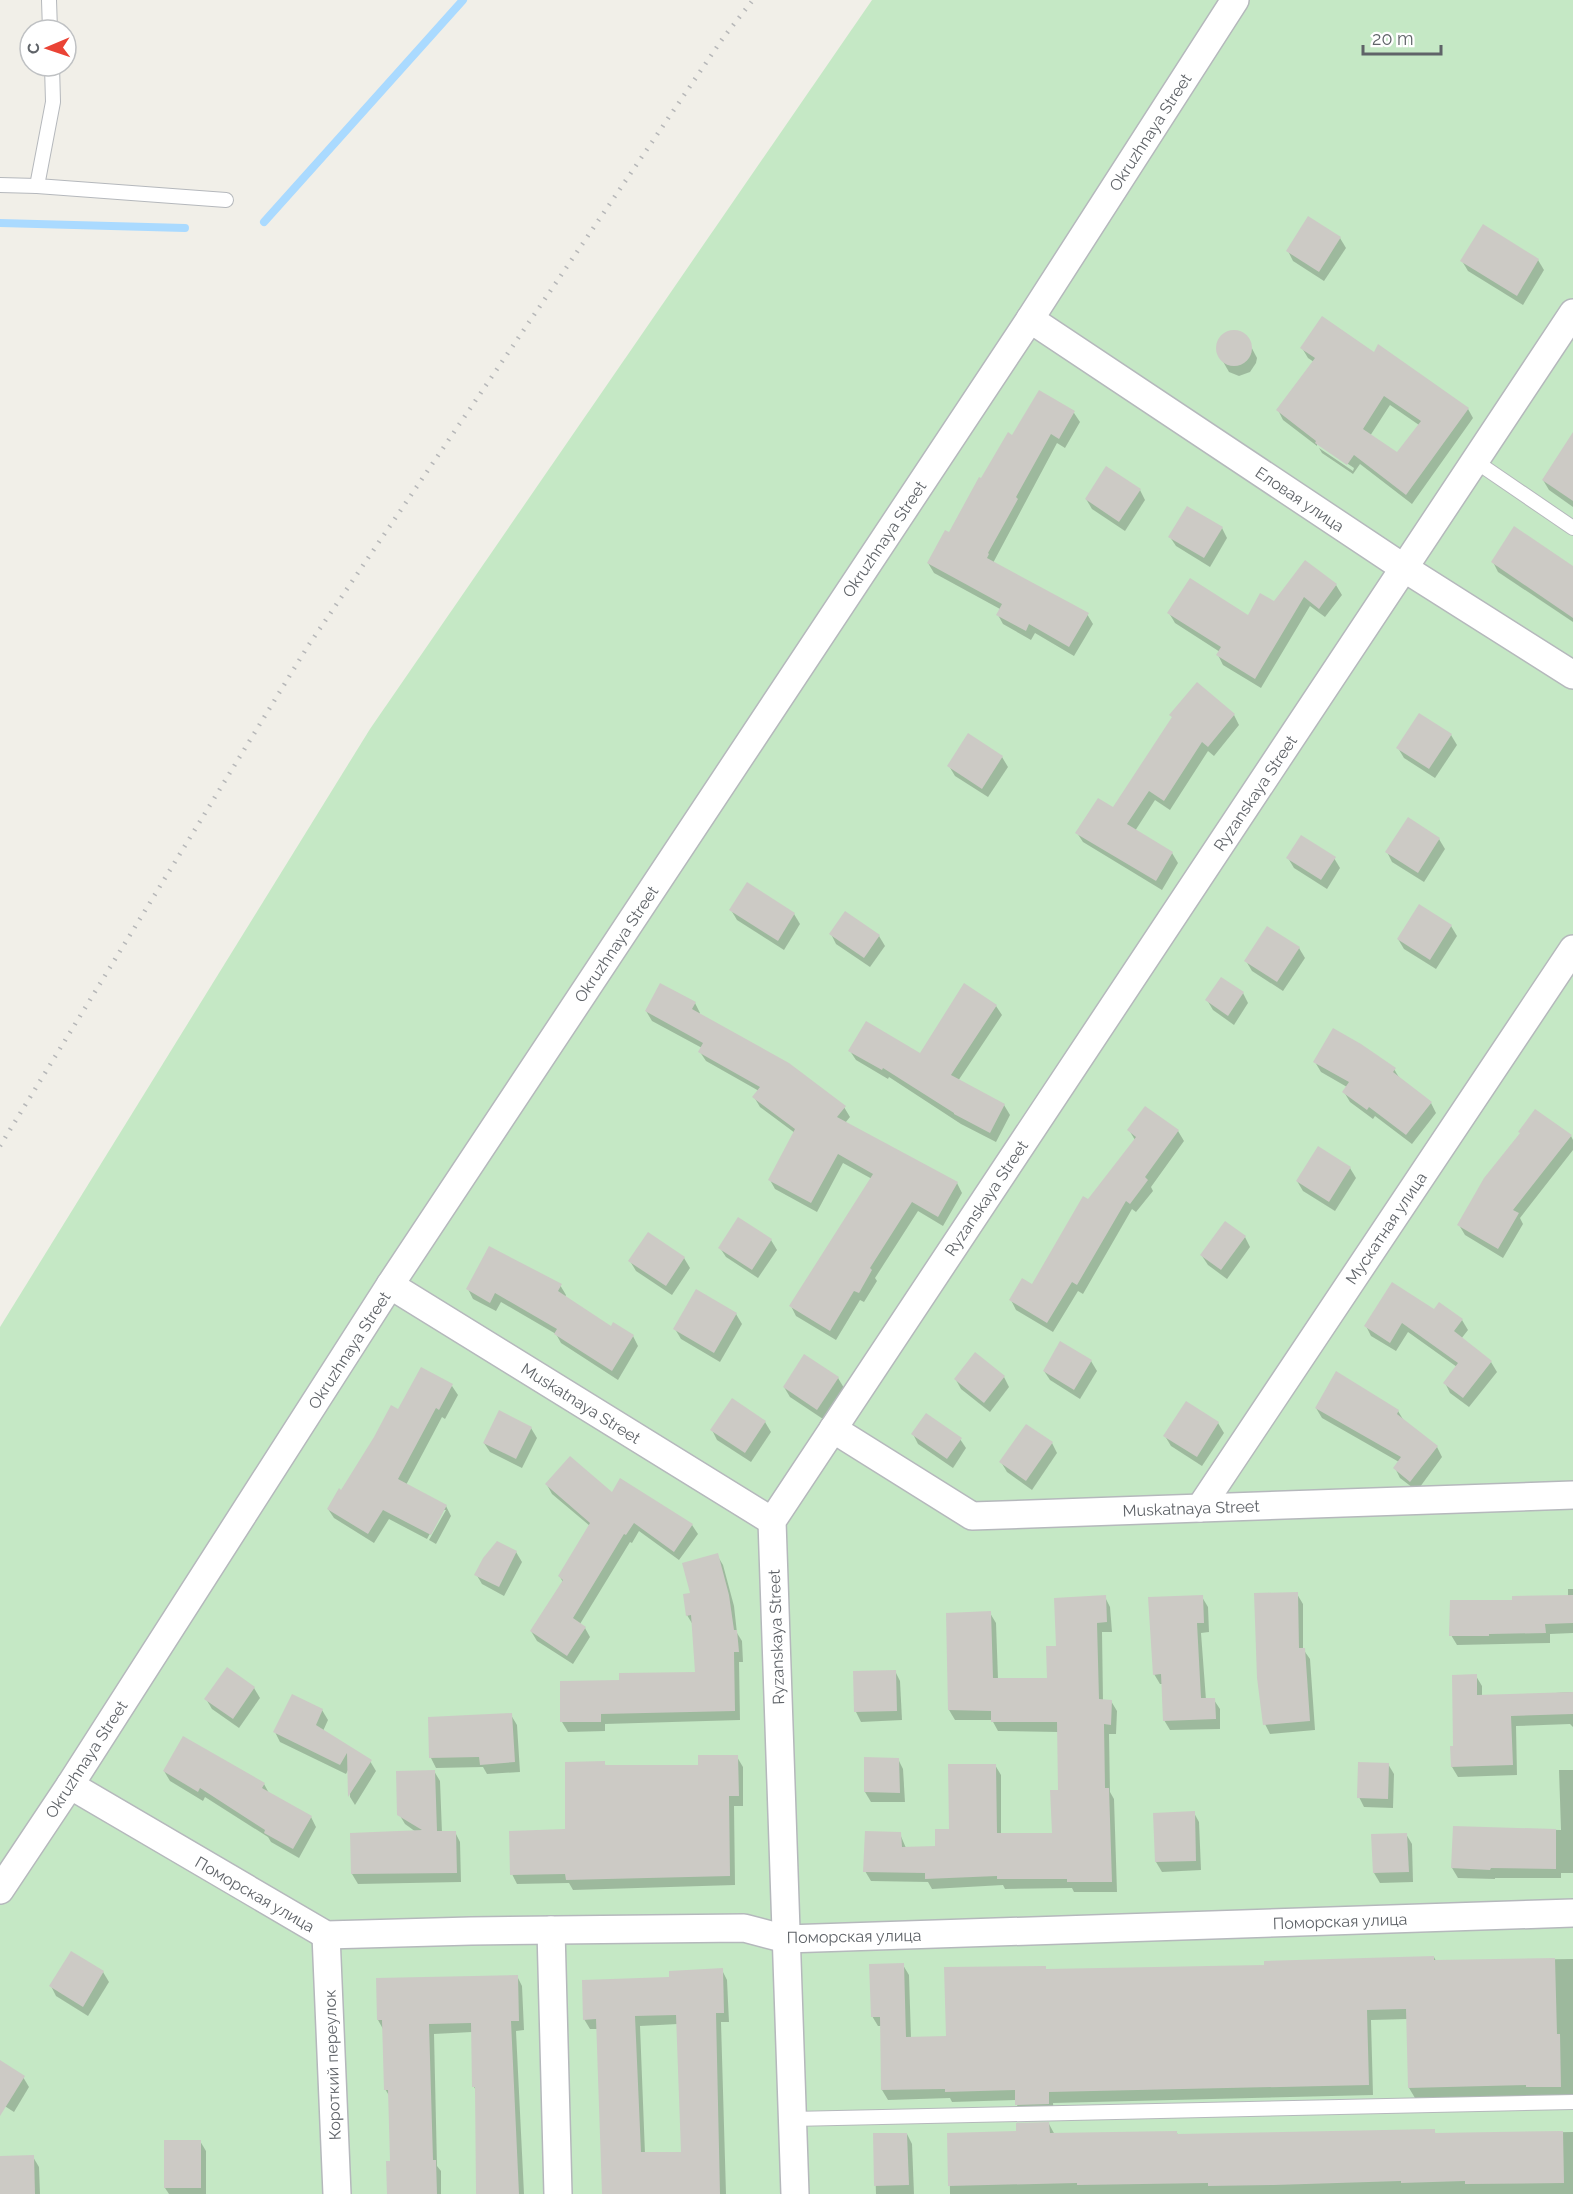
<svg xmlns="http://www.w3.org/2000/svg" width="1573" height="2194" font-family="Raleway,sans-serif">
<rect width="100%" height="100%" fill="#f1efe8"/>
<!-- green -->
<polygon fill="#c5e8c5" points="872,0 1573,0 1573,2194 0,2194 0,1327 370,729"/>
<!-- shadow -->
<g fill="#0003" fill-rule="evenodd">
<polygon points="1483,226 1538,260 1544,270 1523,305 1468,271 1462,261"/>
<polygon points="1340,238 1346,248 1324,281 1293,261 1288,251"/>
<polygon points="1232,331 1242,333 1246,337 1257,358 1256,363 1250,372 1239,376 1229,372 1217,351 1217,346 1222,336"/>
<path d="M 1302,348 L 1468,409 L 1473,418 L 1412,504 L 1360,464 L 1353,474 L 1322,453 L 1319,448 L 1353,471 L 1354,468 L 1317,443 L 1317,446 L 1283,420 L 1278,410 L 1314,362 L 1308,358 ZM 1390,405 L 1419,425 L 1397,455 L 1370,436 Z"/>
<polygon points="1040,392 1074,413 1080,422 1065,448 1057,443 993,563 1087,614 1093,624 1074,656 1035,633 1031,640 1003,624 998,615 1000,609 934,573 928,563 949,534 982,480 1013,437"/>
<polygon points="1573,436 1573,507 1549,490 1543,480"/>
<polygon points="1140,490 1145,500 1125,531 1092,509 1086,499"/>
<polygon points="1222,528 1227,538 1210,567 1176,546 1170,537"/>
<polygon points="1493,562 1573,568 1573,622 1498,572"/>
<polygon points="1336,585 1342,595 1325,617 1310,606 1261,688 1223,665 1218,655 1220,652 1175,623 1169,613 1248,618 1274,603"/>
<polygon points="1171,715 1234,715 1239,725 1214,756 1208,751 1170,810 1155,800 1135,831 1172,853 1178,863 1162,890 1083,842 1077,833 1113,809 1173,718"/>
<polygon points="1451,735 1457,745 1435,778 1404,758 1398,748"/>
<polygon points="1002,757 1008,767 988,797 955,776 949,766"/>
<polygon points="1439,839 1445,849 1424,882 1392,862 1387,852"/>
<polygon points="1288,858 1334,858 1340,868 1327,889 1294,868"/>
<polygon points="731,910 794,914 800,924 784,950 737,920"/>
<polygon points="1451,926 1457,936 1436,969 1404,949 1398,939"/>
<polygon points="831,934 879,936 885,946 870,967 836,944"/>
<polygon points="1299,948 1305,958 1283,991 1252,971 1246,961"/>
<polygon points="1243,993 1248,1003 1234,1025 1213,1010 1207,1000"/>
<polygon points="695,1003 700,1013 699,1015 844,1107 850,1117 845,1123 957,1183 962,1193 943,1226 918,1211 875,1278 877,1281 864,1302 860,1300 836,1340 796,1316 791,1306 872,1179 843,1163 817,1212 775,1189 770,1180 795,1133 760,1107 754,1097 759,1091 706,1061 700,1052 702,1048 652,1021 646,1011"/>
<polygon points="996,1006 1002,1015 958,1081 1004,1105 1010,1115 996,1142 961,1124 889,1077 888,1079 856,1060 850,1051 920,1055"/>
<polygon points="1315,1062 1394,1069 1400,1079 1431,1103 1436,1113 1412,1144 1375,1116 1373,1119 1350,1102 1344,1092 1347,1087 1321,1072"/>
<polygon points="1145,1108 1178,1131 1184,1141 1151,1187 1153,1191 1136,1212 1132,1209 1083,1294 1078,1291 1053,1332 1016,1310 1011,1300 1032,1286 1088,1201 1135,1140 1129,1130"/>
<polygon points="1571,1136 1573,1140 1573,1150 1520,1218 1523,1224 1503,1258 1465,1235 1459,1225"/>
<polygon points="1350,1168 1356,1178 1335,1211 1303,1191 1297,1181"/>
<polygon points="1245,1237 1250,1247 1227,1279 1208,1265 1202,1256"/>
<polygon points="771,1240 777,1250 758,1278 726,1257 720,1248"/>
<polygon points="684,1258 690,1268 672,1295 636,1271 630,1261"/>
<polygon points="560,1285 566,1295 565,1297 611,1328 633,1336 638,1346 618,1380 561,1343 556,1334 501,1302 496,1311 473,1299 468,1289"/>
<polygon points="1434,1311 1462,1320 1468,1330 1461,1339 1491,1362 1497,1372 1469,1407 1450,1393 1445,1383 1457,1367 1408,1332 1396,1351 1371,1336 1366,1326"/>
<polygon points="736,1314 742,1324 720,1362 681,1339 675,1329"/>
<polygon points="1091,1361 1097,1371 1080,1399 1050,1380 1044,1371"/>
<polygon points="1004,1377 1009,1387 990,1412 961,1389 956,1380"/>
<polygon points="838,1378 844,1388 823,1419 790,1397 784,1387"/>
<polygon points="452,1386 458,1395 445,1419 442,1417 406,1485 446,1506 451,1516 436,1544 429,1540 446,1510 443,1510 427,1539 389,1519 374,1543 334,1518 328,1509 399,1411"/>
<polygon points="1316,1408 1398,1411 1404,1421 1437,1447 1442,1457 1417,1491 1400,1478 1395,1468 1399,1462 1322,1418"/>
<polygon points="765,1422 771,1432 751,1462 717,1440 712,1430"/>
<polygon points="1218,1423 1224,1433 1202,1466 1171,1446 1165,1436"/>
<polygon points="531,1428 537,1438 522,1468 490,1452 484,1443"/>
<polygon points="913,1434 960,1439 966,1448 953,1468 918,1444"/>
<polygon points="1052,1443 1057,1453 1032,1490 1007,1472 1001,1462"/>
<polygon points="547,1485 612,1494 692,1525 698,1534 679,1560 639,1531 632,1543 630,1542 580,1624 585,1628 590,1637 573,1664 537,1641 531,1631 563,1582 560,1577 590,1526 552,1494"/>
<polygon points="516,1552 522,1562 504,1596 482,1584 476,1574"/>
<polygon points="717,1555 723,1565 734,1606 737,1633 742,1641 743,1662 739,1662 740,1720 605,1724 605,1731 568,1732 562,1722 620,1682 696,1674 693,1625 687,1615 692,1594"/>
<polygon points="1568,1589 1573,1589 1573,1633 1550,1634 1550,1643 1457,1645 1451,1635 1514,1602 1568,1596"/>
<polygon points="1297,1594 1303,1604 1303,1649 1310,1659 1315,1730 1270,1734 1265,1724"/>
<polygon points="1105,1597 1110,1607 1112,1632 1102,1632 1103,1701 1111,1701 1117,1711 1116,1734 1109,1734 1110,1792 1114,1799 1117,1892 1074,1892 1072,1888 1005,1889 1003,1885 932,1889 928,1882 871,1881 865,1871 900,1834 906,1848 936,1848 951,1830 995,1765 1001,1775 1001,1835 1054,1835 1059,1791 1058,1732 998,1731 992,1720 955,1720 949,1710 990,1613 996,1623 998,1679 1048,1679 1058,1647"/>
<polygon points="1202,1597 1208,1607 1209,1632 1201,1633 1206,1700 1214,1700 1220,1709 1220,1729 1170,1730 1164,1720 1163,1684 1160,1684 1154,1674"/>
<polygon points="895,1671 900,1681 902,1720 861,1722 856,1712"/>
<polygon points="1476,1676 1482,1686 1482,1697 1573,1692 1573,1727 1570,1724 1516,1726 1517,1775 1458,1777 1452,1767 1455,1748"/>
<polygon points="254,1688 260,1698 239,1728 212,1709 206,1699"/>
<polygon points="322,1710 328,1720 323,1731 370,1761 376,1771 355,1805 350,1797 349,1768 346,1774 280,1742 275,1732"/>
<polygon points="511,1715 517,1725 520,1772 487,1774 483,1767 436,1768 431,1758 429,1718"/>
<polygon points="737,1757 743,1767 743,1806 734,1806 735,1885 573,1890 569,1883 517,1884 512,1874 567,1831 604,1763 606,1766 700,1766"/>
<polygon points="898,1759 903,1769 905,1802 871,1802 865,1792"/>
<polygon points="1388,1764 1394,1774 1393,1808 1364,1807 1359,1797"/>
<polygon points="1559,1770 1573,1770 1573,1873 1561,1873 1561,1878 1495,1878 1495,1879 1458,1878 1452,1868 1454,1828 1561,1830"/>
<polygon points="164,1771 264,1784 270,1795 311,1817 316,1827 299,1858 271,1842 268,1837 205,1797 203,1801 170,1781"/>
<polygon points="434,1771 440,1781 442,1833 455,1832 460,1842 461,1882 358,1884 352,1874 351,1834 416,1832 405,1824 399,1814"/>
<polygon points="1194,1813 1199,1822 1201,1870 1162,1872 1156,1862"/>
<polygon points="1406,1834 1412,1844 1413,1882 1380,1883 1374,1873"/>
<polygon points="1434,1957 1436,1961 1573,1959 1573,2095 1415,2098 1409,2088 1408,2019 1371,2020 1373,2095 1053,2103 1054,2114 1022,2115 1017,2105 1016,2100 952,2102 950,2098 888,2100 882,2090 881,2026 878,2026 872,2016 903,1965 909,1975 911,2038 947,2037 1046,1970 1265,1967"/>
<path d="M 722,1970 L 727,1980 L 729,2022 L 721,2022 L 726,2194 L 603,2194 L 598,2029 L 590,2029 L 584,2019 L 671,1978 ZM 678,2024 L 682,2153 L 645,2154 L 640,2026 Z"/>
<polygon points="103,1972 109,1982 88,2016 56,1996 51,1986"/>
<polygon points="517,1976 522,1986 524,2030 516,2031 524,2194 478,2194 477,2092 474,2087 472,2032 434,2034 437,2166 441,2171 441,2194 389,2194 391,2162 390,2097 385,2089 383,2029 378,2020 378,1979"/>
<polygon points="0,2062 23,2077 29,2087 14,2112 0,2103"/>
<polygon points="1049,2124 1055,2135 1177,2133 1178,2135 1434,2131 1436,2134 1573,2132 1573,2194 950,2194 949,2134 1017,2133"/>
<polygon points="907,2134 912,2144 914,2194 876,2194 874,2135"/>
<polygon points="165,2141 200,2141 206,2151 206,2194 169,2194 165,2188"/>
<polygon points="33,2157 39,2167 40,2194 0,2194 0,2158"/>
</g>
<g fill="none" stroke-linecap="round" stroke-linejoin="round">
<!-- stream -->
<g stroke="#aadaff" stroke-width="8">
<polyline points="264,222 463,0"/>
<polyline points="0,223 185,228"/>
</g>
</g>
<!-- building -->
<g fill="#cccac5" fill-rule="evenodd">
<polygon points="1308,216 1341,237 1319,272 1286,251"/>
<polygon points="1483,224 1539,259 1517,296 1460,261"/>
<path d="M 1322,316 L 1374,352 L 1378,344 L 1469,408 L 1406,495 L 1354,455 L 1347,465 L 1315,443 L 1316,441 L 1276,410 L 1315,358 L 1300,348 ZM 1384,396 L 1421,421 L 1397,452 L 1363,429 Z"/>
<circle cx="1234" cy="348" r="18"/>
<polygon points="1039,390 1075,411 1059,439 1051,434 1016,497 1018,499 988,553 989,554 987,558 1089,613 1069,647 1029,624 1026,631 996,615 1002,604 927,563 945,530 949,532 979,477 981,478 1008,432 1012,435"/>
<polygon points="1573,432 1573,501 1542,480"/>
<polygon points="1106,466 1141,489 1119,522 1085,499"/>
<polygon points="1187,506 1223,527 1204,558 1168,537"/>
<polygon points="1514,526 1573,566 1573,618 1491,562"/>
<polygon points="1305,560 1337,584 1319,609 1304,597 1255,679 1216,655 1221,647 1167,613 1190,578 1248,615 1260,593 1274,601"/>
<polygon points="1197,682 1235,714 1208,747 1202,742 1164,801 1149,791 1127,824 1173,852 1156,881 1075,833 1098,798 1113,807 1172,717 1169,715"/>
<polygon points="1419,713 1452,734 1429,769 1396,748"/>
<polygon points="968,733 1003,756 982,789 947,766"/>
<polygon points="1408,817 1440,838 1418,873 1385,852"/>
<polygon points="1301,835 1336,857 1321,880 1286,858"/>
<polygon points="747,882 795,913 778,941 729,910"/>
<polygon points="1419,904 1452,925 1430,960 1397,939"/>
<polygon points="845,911 880,935 864,958 829,934"/>
<polygon points="1267,926 1300,947 1277,982 1244,961"/>
<polygon points="1221,977 1244,992 1228,1016 1205,1000"/>
<polygon points="660,983 696,1002 692,1009 789,1063 838,1100 846,1106 837,1117 958,1182 938,1217 912,1202 870,1268 872,1270 859,1293 854,1291 830,1331 789,1306 873,1174 838,1154 811,1203 768,1180 795,1129 752,1097 760,1087 698,1052 703,1043 645,1011"/>
<polygon points="964,983 997,1005 951,1075 1005,1104 990,1133 954,1114 954,1113 883,1068 882,1070 848,1051 866,1021 920,1053"/>
<polygon points="1333,1028 1361,1044 1396,1068 1393,1072 1432,1102 1406,1135 1369,1107 1367,1110 1342,1092 1349,1082 1313,1062"/>
<polygon points="1145,1106 1179,1130 1145,1177 1148,1180 1130,1204 1126,1201 1077,1285 1072,1282 1047,1323 1009,1300 1022,1278 1032,1284 1083,1196 1088,1199 1136,1137 1127,1130"/>
<polygon points="1535,1109 1572,1135 1513,1210 1519,1213 1498,1249 1457,1225 1484,1178 1520,1133 1518,1132"/>
<polygon points="1318,1146 1351,1167 1329,1202 1296,1181"/>
<polygon points="738,1217 772,1239 752,1270 718,1248"/>
<polygon points="1225,1221 1246,1236 1221,1270 1200,1255"/>
<polygon points="648,1232 685,1257 666,1286 628,1261"/>
<polygon points="489,1246 562,1284 558,1291 611,1326 613,1322 634,1335 612,1371 554,1334 557,1329 495,1293 490,1303 466,1289"/>
<polygon points="1392,1282 1434,1309 1439,1302 1463,1319 1454,1331 1492,1361 1463,1398 1443,1383 1458,1363 1402,1323 1390,1343 1364,1326"/>
<polygon points="696,1289 737,1313 714,1353 673,1329"/>
<polygon points="1060,1341 1092,1360 1074,1390 1043,1371"/>
<polygon points="975,1352 1005,1376 984,1403 954,1379"/>
<polygon points="804,1354 839,1377 817,1410 783,1387"/>
<polygon points="421,1367 453,1384 439,1410 436,1408 398,1479 447,1505 431,1535 383,1510 368,1534 327,1509 339,1488 341,1490 374,1437 391,1405 398,1409"/>
<polygon points="1336,1371 1399,1410 1397,1414 1438,1446 1410,1482 1393,1468 1401,1457 1315,1408"/>
<polygon points="732,1398 766,1421 745,1453 710,1430"/>
<polygon points="1186,1401 1219,1422 1197,1457 1163,1436"/>
<polygon points="499,1410 532,1427 516,1459 483,1443"/>
<polygon points="926,1413 962,1438 947,1459 911,1434"/>
<polygon points="1026,1424 1053,1442 1026,1481 999,1462"/>
<polygon points="570,1456 612,1492 620,1478 693,1524 674,1552 634,1523 626,1535 624,1534 573,1618 586,1627 567,1656 530,1631 563,1580 558,1576 590,1523 545,1484"/>
<polygon points="497,1541 517,1551 499,1587 474,1575 483,1558"/>
<polygon points="718,1553 729,1595 734,1630 737,1630 739,1652 734,1652 735,1711 601,1714 601,1722 560,1722 560,1681 619,1680 619,1673 695,1672 691,1615 686,1616 683,1594 690,1593 682,1563"/>
<polygon points="1298,1592 1299,1648 1305,1648 1310,1721 1263,1725 1257,1678 1254,1593"/>
<polygon points="1106,1595 1107,1622 1097,1623 1099,1699 1112,1700 1111,1725 1104,1724 1105,1788 1109,1788 1112,1882 1067,1882 1067,1879 997,1879 997,1876 925,1879 925,1873 863,1872 865,1831 901,1832 902,1847 935,1846 935,1829 949,1829 948,1764 996,1764 997,1833 1052,1833 1050,1790 1058,1790 1057,1722 991,1722 991,1711 948,1710 946,1613 991,1611 993,1678 1047,1678 1046,1646 1056,1646 1054,1598"/>
<polygon points="1203,1595 1204,1623 1197,1623 1201,1698 1215,1698 1216,1719 1163,1721 1161,1674 1153,1675 1148,1597"/>
<polygon points="1573,1595 1573,1623 1545,1624 1546,1633 1489,1634 1489,1636 1449,1636 1450,1600 1512,1600 1512,1596"/>
<polygon points="227,1667 255,1687 233,1719 204,1699"/>
<polygon points="896,1670 897,1711 854,1712 853,1671"/>
<polygon points="1477,1674 1477,1695 1573,1692 1573,1714 1511,1716 1513,1765 1451,1767 1450,1746 1453,1746 1452,1675"/>
<polygon points="292,1694 323,1709 316,1725 372,1760 348,1797 347,1753 340,1765 273,1732"/>
<polygon points="512,1713 515,1762 480,1765 479,1757 429,1758 428,1717"/>
<polygon points="183,1736 265,1783 262,1788 312,1816 293,1849 264,1833 265,1830 200,1788 198,1792 163,1771"/>
<polygon points="698,1755 738,1755 739,1796 729,1796 730,1876 566,1880 565,1874 510,1875 509,1831 565,1829 565,1762 605,1761 605,1765 698,1765"/>
<polygon points="864,1757 899,1758 900,1793 864,1792"/>
<polygon points="1358,1762 1389,1763 1388,1799 1357,1798"/>
<polygon points="435,1770 437,1831 456,1831 457,1873 351,1874 350,1833 422,1830 397,1815 396,1771"/>
<polygon points="1195,1811 1196,1861 1155,1862 1153,1813"/>
<polygon points="1453,1826 1556,1829 1556,1869 1491,1868 1490,1870 1451,1868"/>
<polygon points="1407,1833 1409,1872 1373,1873 1371,1834"/>
<polygon points="71,1951 104,1971 83,2007 49,1986"/>
<polygon points="1434,1956 1434,1960 1555,1958 1557,2034 1560,2034 1561,2087 1526,2087 1526,2085 1408,2088 1406,2009 1367,2010 1369,2085 1049,2092 1049,2104 1015,2105 1015,2090 945,2092 945,2089 881,2090 880,2017 871,2017 869,1964 904,1963 906,2037 946,2036 944,1967 1046,1966 1046,1969 1264,1965 1264,1961"/>
<path d="M 723,1968 L 724,2013 L 716,2013 L 720,2194 L 602,2194 L 596,2019 L 583,2020 L 582,1980 L 669,1977 L 669,1971 ZM 676,2015 L 681,2152 L 641,2152 L 635,2016 Z"/>
<polygon points="518,1975 519,2021 511,2021 519,2194 476,2194 475,2087 472,2087 471,2023 429,2024 433,2160 436,2160 437,2194 387,2194 386,2161 390,2161 388,2090 384,2090 382,2020 377,2020 376,1978"/>
<polygon points="0,2060 25,2076 0,2116"/>
<polygon points="1049,2122 1050,2133 1177,2131 1177,2134 1435,2129 1435,2133 1563,2131 1564,2183 1465,2184 1465,2181 1401,2183 1401,2181 1274,2185 1208,2186 1208,2183 1077,2185 1077,2183 948,2186 947,2133 1016,2131 1016,2123"/>
<polygon points="873,2133 907,2133 909,2185 874,2186"/>
<rect x="164" y="2140" width="37" height="48"/>
<polygon points="34,2155 35,2194 0,2194 0,2156"/>
</g>
<g fill="none" stroke-linecap="round" stroke-linejoin="round">
<!-- lane casing -->
<g stroke="#b5b8bc" stroke-width="16">
<g id="lane">
<polyline points="49,0 50,30"/>
<polyline points="52,66 53,102 37,186 226,200"/>
<polyline points="0,185 37,186"/>
<polyline points="1475,461 1573,528"/>
<polyline points="792,2119 1573,2102"/>
</g>
</g>
<!-- street casing -->
<g stroke="#b5b8bc" stroke-width="30">
<g id="street">
<polyline points="1030,319 1404,568 1573,675"/>
<polyline points="390,1285 772,1521"/>
<polyline points="833,1429 972,1516 1573,1495"/>
<polyline points="1200,1508 1573,949"/>
<polyline points="70,1785 326,1935 471,1931 744,1928 786,1939 1573,1913"/>
<polyline points="0,1890 70,1785 390,1285 1030,319 1235,0"/>
<polyline points="551,1930 558,2194"/>
<polyline points="326,1935 337,2194"/>
<polyline points="795,2194 772,1521 1573,313"/>
</g>
</g>
<!-- lane -->
<use href="#lane" stroke="#fff" stroke-width="14"/>
<!-- street -->
<use href="#street" stroke="#fff" stroke-width="27"/>
<!-- rail -->
<polyline stroke="#b6b7b8" stroke-width="4.5" stroke-dasharray="1.5 8" stroke-linecap="butt" points="0,1146 308,646 723,38 753,0"/>
</g>
<g text-anchor="middle" stroke-width="5" stroke-linejoin="round" paint-order="stroke">
<!-- street labels -->
<g font-size="16" fill="#5f6368" stroke="#fff">
<text transform="translate(1150 132) rotate(-57)" y="6">Okruzhnaya Street</text>
<text transform="translate(1300 499) rotate(34)" y="6">Еловая улица</text>
<text transform="translate(884 539) rotate(-56)" y="6">Okruzhnaya Street</text>
<text transform="translate(1255 793) rotate(-56)" y="6">Ryzanskaya Street</text>
<text transform="translate(616 944) rotate(-56)" y="6">Okruzhnaya Street</text>
<text transform="translate(986 1198) rotate(-56)" y="6">Ryzanskaya Street</text>
<text transform="translate(1386 1228) rotate(-56)" y="6">Мускатная улица</text>
<text transform="translate(349 1350) rotate(-57)" y="6">Okruzhnaya Street</text>
<text transform="translate(581 1403) rotate(32)" y="6">Muskatnaya Street</text>
<text transform="translate(1191 1508) rotate(-2)" y="6">Muskatnaya Street</text>
<text transform="translate(776 1637) rotate(-92)" y="6">Ryzanskaya Street</text>
<text transform="translate(86 1759) rotate(-57)" y="6">Okruzhnaya Street</text>
<text transform="translate(255 1894) rotate(30)" y="6">Поморская улица</text>
<text transform="translate(1340 1921) rotate(-2)" y="6">Поморская улица</text>
<text transform="translate(854 1936) rotate(-1)" y="6">Поморская улица</text>
<text transform="translate(332 2065) rotate(-92)" y="6">Короткий переулок</text>
</g>
</g>
<!-- north arrow -->
<g transform="translate(48 48) rotate(268)"><circle r="28" fill="#ffffff" stroke="#bfc1c3" stroke-width="1.5"/>
<path d="M0-4.5L10 22L0 15L-10 22Z" fill="#ea4335"/>
<text y="-9" font-size="16" font-weight="bold" text-anchor="middle" fill="#5f6368">С</text>
</g>
<!-- scale -->
<path d="M1363 45v9h78v-9" fill="none" stroke="#5f6368" stroke-width="3"/>
<text x="1372" y="45" font-size="18" fill="#5f6368" stroke="#ffffff" stroke-width="4.5" paint-order="stroke">20 m</text>
</svg>
